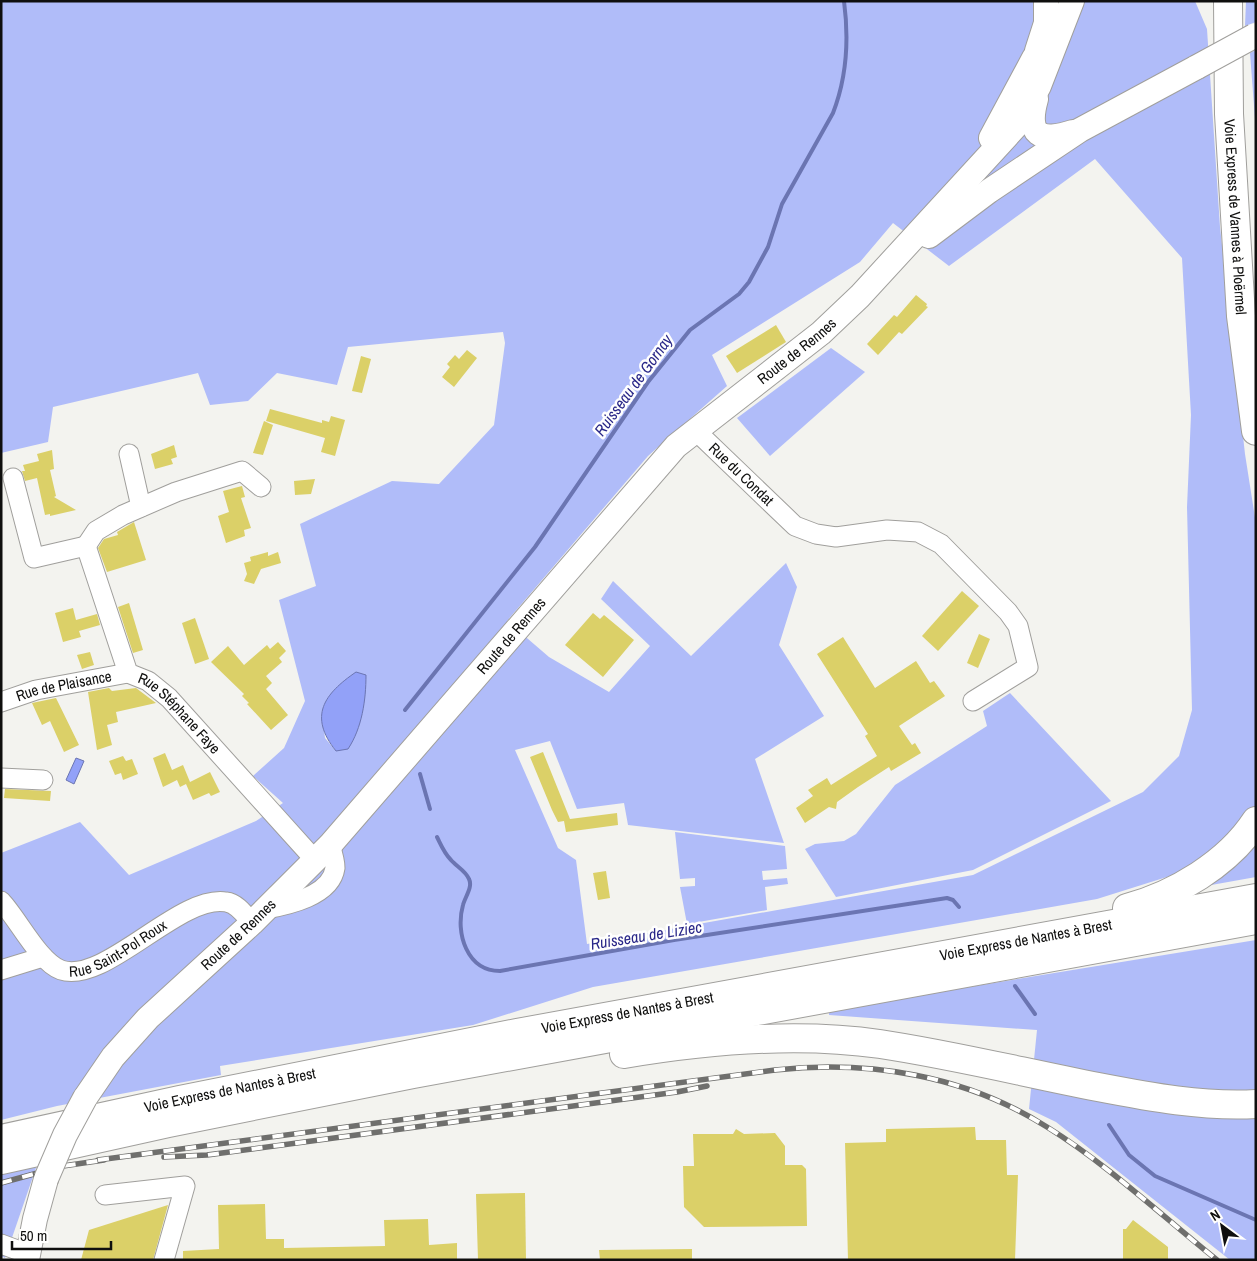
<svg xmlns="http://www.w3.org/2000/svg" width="1257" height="1261" font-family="'Archivo Narrow',sans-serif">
<rect width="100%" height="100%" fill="#f3f3ef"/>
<!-- green -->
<g fill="#b0bcf9" fill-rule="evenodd">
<path d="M 1,1 L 1195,1 L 1207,29 L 1220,227 L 1245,454 L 1256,524 L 1256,877 L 1189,889 L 1170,876 L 1097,899 L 593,987 L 473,1025 L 220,1066 L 221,1075 L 57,1106 L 1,1120 L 1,853 L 80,822 L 129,875 L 256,821 L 283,803 L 253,776 L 284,748 L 305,701 L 279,600 L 316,586 L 300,524 L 392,481 L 439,484 L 494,425 L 505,343 L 503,332 L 348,347 L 337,385 L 277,373 L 248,401 L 210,405 L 198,373 L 53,407 L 48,442 L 1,453 ZM 1095,159 L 1182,258 L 1191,415 L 1187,507 L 1192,710 L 1179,756 L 1143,792 L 973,875 L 587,944 L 576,860 L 558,848 L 515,750 L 550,741 L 577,809 L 624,803 L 628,825 L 784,843 L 755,759 L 824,716 L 779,645 L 797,587 L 786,563 L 691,656 L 613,581 L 601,599 L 650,646 L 609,692 L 549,657 L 507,621 L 648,456 L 727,386 L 712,355 L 860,262 L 893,223 L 949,266 ZM 322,713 L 336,751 L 325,738 Z"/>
<polygon points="1246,1 1256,1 1256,22 1245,26"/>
<polygon points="1256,50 1256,132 1250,53"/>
<polygon points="831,348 865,372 770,456 737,418"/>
<polygon points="1010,693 1111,801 973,870 836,897 805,849 815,844 844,841 856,834 895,785 987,726 983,711"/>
<polygon points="675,832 785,846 787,869 762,871 763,880 787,878 788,884 765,887 767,910 687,924 680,887 695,886 695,878 680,879"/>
<polygon points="1256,940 1256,1260 1230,1260 1056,1122 1029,1109 1037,1030 829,1015 829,1010"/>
<polygon points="37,1165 5,1258 1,1256 1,1174"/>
</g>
<!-- water -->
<g fill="#92a1f8" stroke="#6b75b2">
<path d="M 356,672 L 366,675 C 366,700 362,728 348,749 L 336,751 C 308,716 324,694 356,672 Z"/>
<polygon points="76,758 84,761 74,784 66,780"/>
</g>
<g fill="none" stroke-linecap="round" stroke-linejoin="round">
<!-- stream -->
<g stroke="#6b75b2" stroke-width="4">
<path d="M 405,710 L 535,547 L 648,382 L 690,330 L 739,294 L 749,282 L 768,247 L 782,204 L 833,113 C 847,77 849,39 844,1"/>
<polyline points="420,774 430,809"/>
<path d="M 437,837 C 441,845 444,853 451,860 C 456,866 466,871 469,879 C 473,887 465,897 463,905 C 455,933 467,971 500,971 L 674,940 L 947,898 L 953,900 L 959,907"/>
<polyline points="1015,986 1035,1014"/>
<polyline points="1109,1125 1129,1155 1155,1176 1256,1220"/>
</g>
</g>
<!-- building -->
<g fill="#dbd068">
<polygon points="916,295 927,304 926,306 928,307 902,334 899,332 878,355 867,344 894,315 897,317"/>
<polygon points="776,325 786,342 737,373 726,356"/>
<polygon points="467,350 477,358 454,387 442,377 450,367 447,364 455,355 459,359"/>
<polygon points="361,356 371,359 362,393 352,391"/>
<polygon points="270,409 322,423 322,420 329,422 331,416 345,420 335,456 321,452 325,438 266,421"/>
<polygon points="264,421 273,425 263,455 253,453"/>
<polygon points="174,445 177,457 171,459 173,464 155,469 151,454"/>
<polygon points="52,450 54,469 50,470 56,496 54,497 76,510 50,516 50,514 45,515 37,478 25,481 22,471 25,471 23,465 39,461 37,454"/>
<polygon points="315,479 311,494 295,495 294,481"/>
<polygon points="242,486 245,497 241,498 251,528 244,530 245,536 226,543 218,516 229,512 223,491"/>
<polygon points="134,522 146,560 107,572 98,548 104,539 118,535 117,532"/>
<polygon points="268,552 268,556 278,552 281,563 261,569 254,584 244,581 247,574 244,563 251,561 250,557"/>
<polygon points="962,591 979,606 938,651 922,636"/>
<polygon points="129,603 143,650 133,653 118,607"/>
<polygon points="73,608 76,620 97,614 100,625 79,631 81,637 63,642 55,613"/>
<polygon points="593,613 600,619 604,615 634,640 603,677 565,645"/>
<polygon points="195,618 209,659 195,664 182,623"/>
<polygon points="979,634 990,639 978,668 967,663"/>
<polygon points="843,637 875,688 916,661 930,683 934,681 945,696 899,726 912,745 915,743 921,753 891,771 889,767 858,787 837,802 836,809 829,807 805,823 796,808 813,796 808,790 827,778 831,785 877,756 865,736 868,734 817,654"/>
<polygon points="278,642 286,651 279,658 282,662 266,676 272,683 266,689 288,715 271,730 247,704 249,703 242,696 244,694 211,662 228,646 244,665 267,645 270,649"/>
<polygon points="90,652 94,665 82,669 77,655"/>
<polygon points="109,688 112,691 136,688 156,703 116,712 118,722 107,725 112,745 97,750 88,692"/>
<polygon points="56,698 79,745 64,752 50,721 42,725 32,703"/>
<polygon points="543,752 570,819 617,813 618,825 566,832 564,821 558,822 552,810 530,757"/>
<polygon points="165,753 172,770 183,765 190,782 186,784 210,772 220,792 211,796 209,793 193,800 186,784 180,787 177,780 163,787 153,758"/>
<polygon points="123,756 126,761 132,759 138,774 123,780 121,773 115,775 109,761"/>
<polygon points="5,789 51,791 50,801 4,798"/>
<polygon points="606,871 610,898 598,900 593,873"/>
<polygon points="975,1127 976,1140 1006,1140 1007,1175 1018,1175 1015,1260 848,1260 845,1143 886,1142 886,1129"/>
<polygon points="736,1129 744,1134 775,1133 785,1146 785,1165 802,1165 806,1169 807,1226 704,1227 684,1207 683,1166 694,1166 693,1134 733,1134"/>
<polygon points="525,1193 526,1260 478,1260 476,1194"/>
<polygon points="265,1204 266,1239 284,1239 284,1248 385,1246 384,1220 428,1219 429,1245 457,1243 457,1260 183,1260 183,1251 219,1249 218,1205"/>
<polygon points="168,1205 153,1260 81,1260 89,1230"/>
<polygon points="1133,1220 1168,1247 1168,1260 1123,1260 1123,1229 1126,1229"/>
<polygon points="692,1249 692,1260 600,1260 599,1250"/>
</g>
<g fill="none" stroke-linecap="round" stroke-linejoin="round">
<!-- minor casing -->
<g stroke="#a09f9c" stroke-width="21">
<g id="minor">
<path id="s1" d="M 695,430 L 795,526 L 816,534 L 836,537 L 887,530 L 918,532 L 941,544 L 1008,612 L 1018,626 L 1028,667 L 973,701"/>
<polyline points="129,454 141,507"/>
<path id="s2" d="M 13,478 L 34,558 L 86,546 L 128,673 L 148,681 L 169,698 L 315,860"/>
<polyline points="86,546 96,531 123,515 176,492 242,471 261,487"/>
<path id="s3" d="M 1,702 L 36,690 L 128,673"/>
<polyline points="1,778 43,780"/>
<path id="s4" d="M 1,901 C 18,919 39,962 61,970 C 105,985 179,894 226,902 C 237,903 245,915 252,923"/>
<path d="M 266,909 C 288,905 331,896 335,868 C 335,861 332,851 330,845"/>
<polyline points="1,970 43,957"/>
<polyline points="105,1195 185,1186 164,1260"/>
<polyline points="1,1244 28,1254"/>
</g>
</g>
<!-- major casing -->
<g stroke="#a09f9c" stroke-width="26">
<g id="major">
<polyline points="1037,51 1046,23 1046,1"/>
<path d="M 1036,99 C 1026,135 1040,143 1073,132"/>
<polyline points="991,138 1034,58"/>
<polyline points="929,236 989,191 1080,130 1197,67"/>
<path id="s5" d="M 85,1098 L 113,1057 L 148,1018 L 252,923 L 330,845 L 676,446 L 821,333 L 860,296 L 1017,125 L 1039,86 L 1072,1"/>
<polyline points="27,1260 35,1219 46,1179"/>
</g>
</g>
<!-- highway casing -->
<g stroke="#a09f9c" stroke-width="30">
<g id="highway">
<path id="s6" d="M 1228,1 L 1229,114 L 1241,316 L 1256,431"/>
<path d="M 1127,908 C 1175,895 1228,864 1256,821"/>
<path d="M 624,1054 C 707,1040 796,1032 880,1044 C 953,1055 1026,1073 1098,1087 C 1150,1097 1203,1107 1256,1104"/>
<path id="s7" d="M 1,1139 L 180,1100 L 517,1033 L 1256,898"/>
<polyline points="1,1160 168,1123 413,1074 1256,920"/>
</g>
</g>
<!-- minor -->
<use href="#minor" stroke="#fff" stroke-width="19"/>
<!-- major -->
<use href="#major" stroke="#fff" stroke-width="24"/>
<!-- highway -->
<use href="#highway" stroke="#fff" stroke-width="28"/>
<!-- rail casing -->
<g stroke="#6f6f6d" stroke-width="5.5">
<g id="rail">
<polyline points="164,1157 207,1155 677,1092 707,1086"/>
<path d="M 98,1160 L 775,1070 C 870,1060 965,1075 1047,1127 C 1107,1164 1162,1216 1217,1260"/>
<polyline points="1,1183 63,1166 104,1160"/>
</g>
</g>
<!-- rail -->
<use href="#rail" stroke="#fffffe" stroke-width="4" stroke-dasharray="11" stroke-linecap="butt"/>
<!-- major-bridge casing -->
<g stroke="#a09f9c" stroke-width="26" stroke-linecap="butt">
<g id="major-bridge">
<polyline points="1197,67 1254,36"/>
<polyline points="46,1179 65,1135 85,1098"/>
</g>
</g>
<!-- major-bridge -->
<use href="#major-bridge" stroke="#fff" stroke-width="24"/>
</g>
<g text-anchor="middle" stroke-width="5" stroke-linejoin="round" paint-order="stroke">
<!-- street labels -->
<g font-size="15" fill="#0f0f0e" stroke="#fffffe">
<text dy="5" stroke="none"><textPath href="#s6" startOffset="216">Voie Express de Vannes à Ploërmel</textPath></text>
<text dy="5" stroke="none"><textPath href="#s5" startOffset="1035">Route de Rennes</textPath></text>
<text dy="5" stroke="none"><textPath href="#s1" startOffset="64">Rue du Condat</textPath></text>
<text dy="5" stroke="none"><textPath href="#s5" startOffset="630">Route de Rennes</textPath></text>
<text dy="5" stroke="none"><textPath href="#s3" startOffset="65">Rue de Plaisance</textPath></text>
<text dy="5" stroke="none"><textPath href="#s2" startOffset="336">Rue Stéphane Faye</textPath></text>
<text dy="5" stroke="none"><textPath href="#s5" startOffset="225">Route de Rennes</textPath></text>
<text dy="5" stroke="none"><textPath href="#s7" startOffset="1044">Voie Express de Nantes à Brest</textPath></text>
<text dy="5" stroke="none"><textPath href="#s4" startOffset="155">Rue Saint-Pol Roux</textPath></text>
<text dy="5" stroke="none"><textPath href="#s7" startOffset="639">Voie Express de Nantes à Brest</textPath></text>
<text dy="5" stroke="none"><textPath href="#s7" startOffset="234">Voie Express de Nantes à Brest</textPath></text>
</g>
<!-- water labels -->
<g font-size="16" font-style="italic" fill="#292788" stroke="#fffffe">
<text transform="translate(633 385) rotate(-54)" y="6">Ruisseau de Gornay</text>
<text transform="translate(646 935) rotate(-9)" y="6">Ruisseau de Liziec</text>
</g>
</g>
<!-- border -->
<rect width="1257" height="1261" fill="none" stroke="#0f0f0e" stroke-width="5"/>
<!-- north arrow -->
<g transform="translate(1222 1226) rotate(328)" stroke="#fffffe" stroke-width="4" paint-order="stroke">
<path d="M0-4L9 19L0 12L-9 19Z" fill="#0f0f0e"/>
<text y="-8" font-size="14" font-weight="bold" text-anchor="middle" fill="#0f0f0e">N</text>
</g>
<!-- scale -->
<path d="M12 1241v8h99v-8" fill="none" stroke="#0f0f0e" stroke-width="2.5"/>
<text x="20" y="1241" font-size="15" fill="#0f0f0e" stroke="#fffffe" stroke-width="4" paint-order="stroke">50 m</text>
</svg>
